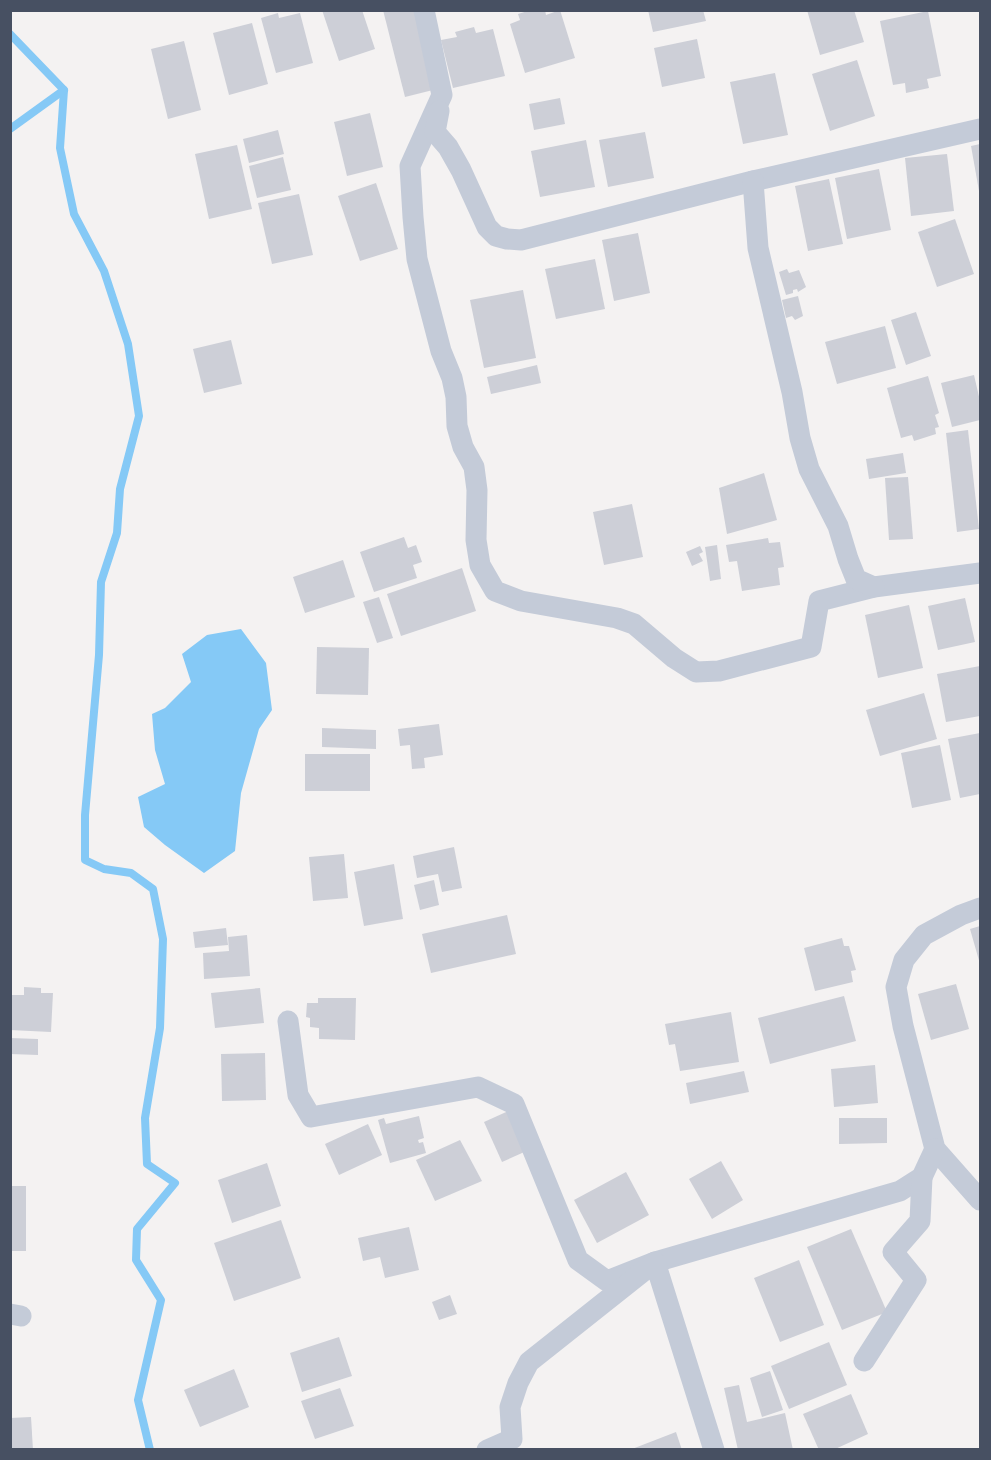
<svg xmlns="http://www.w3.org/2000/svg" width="991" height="1460" font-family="'Nunito Sans',sans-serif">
<rect width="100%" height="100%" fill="#f4f2f2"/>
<!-- water -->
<polygon fill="#85c9f6" points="241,629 266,663 272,710 259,729 241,793 235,851 204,873 165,845 144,827 138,797 165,784 155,750 152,714 165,708 191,682 182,654 207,635"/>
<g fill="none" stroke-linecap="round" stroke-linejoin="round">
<!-- stream -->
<g stroke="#85c9f6" stroke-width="8">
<polyline points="10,34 64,90 60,148 74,214 104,271 128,344 139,416 120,489 117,533 101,582 99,655 85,815 85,860 104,869 131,873 153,889 163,939 160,1028 145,1118 147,1164 175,1183 137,1229 136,1260 161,1300 138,1400 150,1450"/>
<polyline points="10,129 64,90"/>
</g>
</g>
<!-- building -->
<g fill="#cdcfd7">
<polygon points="322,10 362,10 375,49 339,61"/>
<polygon points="383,10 416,10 437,89 405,97"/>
<polygon points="531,10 545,10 546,15 560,10 575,58 525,73 510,24 520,20 518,14"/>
<polygon points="648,10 703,10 706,21 653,32"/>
<polygon points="807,10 854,10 864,42 820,55"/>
<polygon points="928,11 941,76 927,79 929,88 906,93 905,83 893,85 880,21"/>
<polygon points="278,13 279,18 300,13 313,63 276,73 261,18"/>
<polygon points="252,23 268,84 229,95 213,33"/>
<polygon points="474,27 476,33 493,29 505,76 453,88 441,40 457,37 455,32"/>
<polygon points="697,39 705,78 662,87 654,48"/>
<polygon points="184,41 201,110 168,119 151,49"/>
<polygon points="857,60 875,116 830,131 812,74"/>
<polygon points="775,73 788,135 743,144 730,82"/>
<polygon points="560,98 565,124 534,130 529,104"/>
<polygon points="370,113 383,167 347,176 334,122"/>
<polygon points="278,130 284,154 249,163 243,139"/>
<polygon points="645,132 654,178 608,187 599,140"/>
<polygon points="586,140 595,187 540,197 531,151"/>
<polygon points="980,144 980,191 979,191 971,146"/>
<polygon points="237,145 252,209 209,219 195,154"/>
<polygon points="947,154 954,211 911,216 905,158"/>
<polygon points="283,157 291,190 257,198 249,166"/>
<polygon points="879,169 891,230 847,239 835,178"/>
<polygon points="829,179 843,244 808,251 795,186"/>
<polygon points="376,183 398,249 360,261 338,196"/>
<polygon points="299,194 313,255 272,264 258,203"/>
<polygon points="955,219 974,274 937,287 918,232"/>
<polygon points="638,233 650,293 614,301 602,240"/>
<polygon points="595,259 605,309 556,319 545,269"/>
<polygon points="787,269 789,273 799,270 806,287 798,292 797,289 793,290 793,293 786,295 779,272"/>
<polygon points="523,290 536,358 484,368 470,300"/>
<polygon points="798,296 803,316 795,320 792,316 786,318 782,300"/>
<polygon points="916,312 931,356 906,365 891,320"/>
<polygon points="885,326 896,368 837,384 825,342"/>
<polygon points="231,340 242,384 204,393 193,349"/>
<polygon points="537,365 541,383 491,394 487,377"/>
<polygon points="974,375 980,401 980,420 952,427 941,383"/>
<polygon points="928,376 939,413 935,415 939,427 935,428 936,434 914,441 912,435 901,438 887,388"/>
<polygon points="968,430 979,529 957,532 946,433"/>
<polygon points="903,453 906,473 869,479 866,459"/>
<polygon points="764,473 777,520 727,534 719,488"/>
<polygon points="908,477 913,539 889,540 885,478"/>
<polygon points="632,504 643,557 604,565 593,512"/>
<polygon points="404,537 408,548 416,545 422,562 413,565 417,578 374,592 360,552"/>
<polygon points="768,538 769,543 780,542 784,567 778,568 780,585 742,591 737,561 729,562 726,545"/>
<polygon points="717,545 721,579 710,581 705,547"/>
<polygon points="700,546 703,552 699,554 703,561 692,566 686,552"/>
<polygon points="343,560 355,597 305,613 293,577"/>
<polygon points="462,568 476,611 401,636 387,594"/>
<polygon points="379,597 393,638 377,643 363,602"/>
<polygon points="965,598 975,642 938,650 928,606"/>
<polygon points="909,605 923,668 878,678 865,615"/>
<polygon points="317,647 369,648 368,695 316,694"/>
<polygon points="980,666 980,716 946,722 937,674"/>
<polygon points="924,693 937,739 880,756 866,710"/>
<polygon points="439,724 443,755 424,758 425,768 412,769 410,745 400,746 398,729"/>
<polygon points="322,728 376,730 376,749 322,747"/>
<polygon points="980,733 980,794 960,798 948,739"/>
<polygon points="940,745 951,800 912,808 901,753"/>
<rect x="305" y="754" width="65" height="37"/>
<polygon points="454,847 462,888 442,892 438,874 417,878 413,856"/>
<polygon points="344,854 348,898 313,901 309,857"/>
<polygon points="394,864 403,919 364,926 354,872"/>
<polygon points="434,880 439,905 420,910 414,885"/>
<polygon points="507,915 516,954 431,973 422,934"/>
<polygon points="980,926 980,964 970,929"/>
<polygon points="226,928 228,945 195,948 193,932"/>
<polygon points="247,935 250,976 204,979 203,953 229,951 228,937"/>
<polygon points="842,938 844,946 849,946 856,970 851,971 853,982 815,991 804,948"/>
<polygon points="956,984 969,1029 931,1040 918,994"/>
<polygon points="24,987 41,988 41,993 53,993 51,1032 10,1030 10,995 24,995"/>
<polygon points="260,988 264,1023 215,1028 211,993"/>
<polygon points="844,996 856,1041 770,1064 758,1018"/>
<polygon points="318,998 356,998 355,1040 319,1039 319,1028 310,1027 310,1018 306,1017 307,1003 318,1003"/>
<polygon points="731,1012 739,1062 680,1071 675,1044 669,1045 665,1024"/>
<polygon points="10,1038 38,1039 38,1055 10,1054"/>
<polygon points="265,1053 266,1100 222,1101 221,1054"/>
<polygon points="875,1065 878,1103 834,1107 831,1069"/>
<polygon points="744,1071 749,1092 690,1104 686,1083"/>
<polygon points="513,1109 531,1149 502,1162 484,1122"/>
<polygon points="419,1116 424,1138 418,1140 419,1143 423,1142 426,1153 390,1163 378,1120 384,1118 386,1124"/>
<polygon points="839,1118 887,1118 887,1143 839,1144"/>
<polygon points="368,1124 382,1155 339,1175 325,1144"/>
<polygon points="460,1140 482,1181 435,1201 416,1160"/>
<polygon points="721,1161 743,1200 712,1219 689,1179"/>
<polygon points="267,1163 281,1206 232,1223 218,1180"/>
<polygon points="626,1172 649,1215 597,1243 574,1200"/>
<rect x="10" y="1186" width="16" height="65"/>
<polygon points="281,1220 301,1278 234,1301 214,1243"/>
<polygon points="409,1227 419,1270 385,1278 380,1257 363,1261 358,1238"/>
<polygon points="851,1229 887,1312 842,1330 807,1247"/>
<polygon points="799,1260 824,1325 780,1342 754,1278"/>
<polygon points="450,1295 457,1314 439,1320 432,1302"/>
<polygon points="339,1337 352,1376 302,1392 290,1353"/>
<polygon points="829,1342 847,1385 789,1409 771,1366"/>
<polygon points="234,1369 249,1407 200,1427 184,1390"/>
<polygon points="770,1371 783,1410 762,1417 750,1378"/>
<polygon points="739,1385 747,1422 785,1413 793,1450 738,1450 724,1388"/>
<polygon points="340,1388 354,1426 315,1439 301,1401"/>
<polygon points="851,1394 868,1434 833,1450 819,1450 803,1414"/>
<polygon points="31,1417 33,1450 10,1450 10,1418"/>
<polygon points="676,1432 682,1450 632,1450 632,1449"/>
</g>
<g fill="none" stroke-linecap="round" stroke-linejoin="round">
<!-- street -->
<g stroke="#c4cbd8" stroke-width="21">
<polyline points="424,10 442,95 410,166 413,217 417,259 441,351 452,378 456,397 457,426 463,447 474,467 477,490 476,540 480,565 495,591 521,601 617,618 634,624 674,658 696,672 719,671 811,647 819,601 874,587 980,573"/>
<polyline points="439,111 435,132 448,147 461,170 487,227 496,236 507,239 521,240 753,181 980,129"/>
<polyline points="753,181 758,248 792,392 800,438 809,469 838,526 848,559 856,579 874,587"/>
<polyline points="980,908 961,915 924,935 904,960 896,987 903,1026 935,1149 980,1200"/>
<polyline points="288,1021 298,1095 311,1117 478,1087 514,1104 578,1260 607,1281 655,1262 900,1191 922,1177 935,1149"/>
<polyline points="10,1314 21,1316"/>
<polyline points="864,1361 916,1280 893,1252 920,1221 922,1177"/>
<polyline points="487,1450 512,1439 510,1407 518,1383 529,1362 655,1262 714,1450"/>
</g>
</g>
<!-- border -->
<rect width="991" height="1460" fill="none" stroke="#475062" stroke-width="24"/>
</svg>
